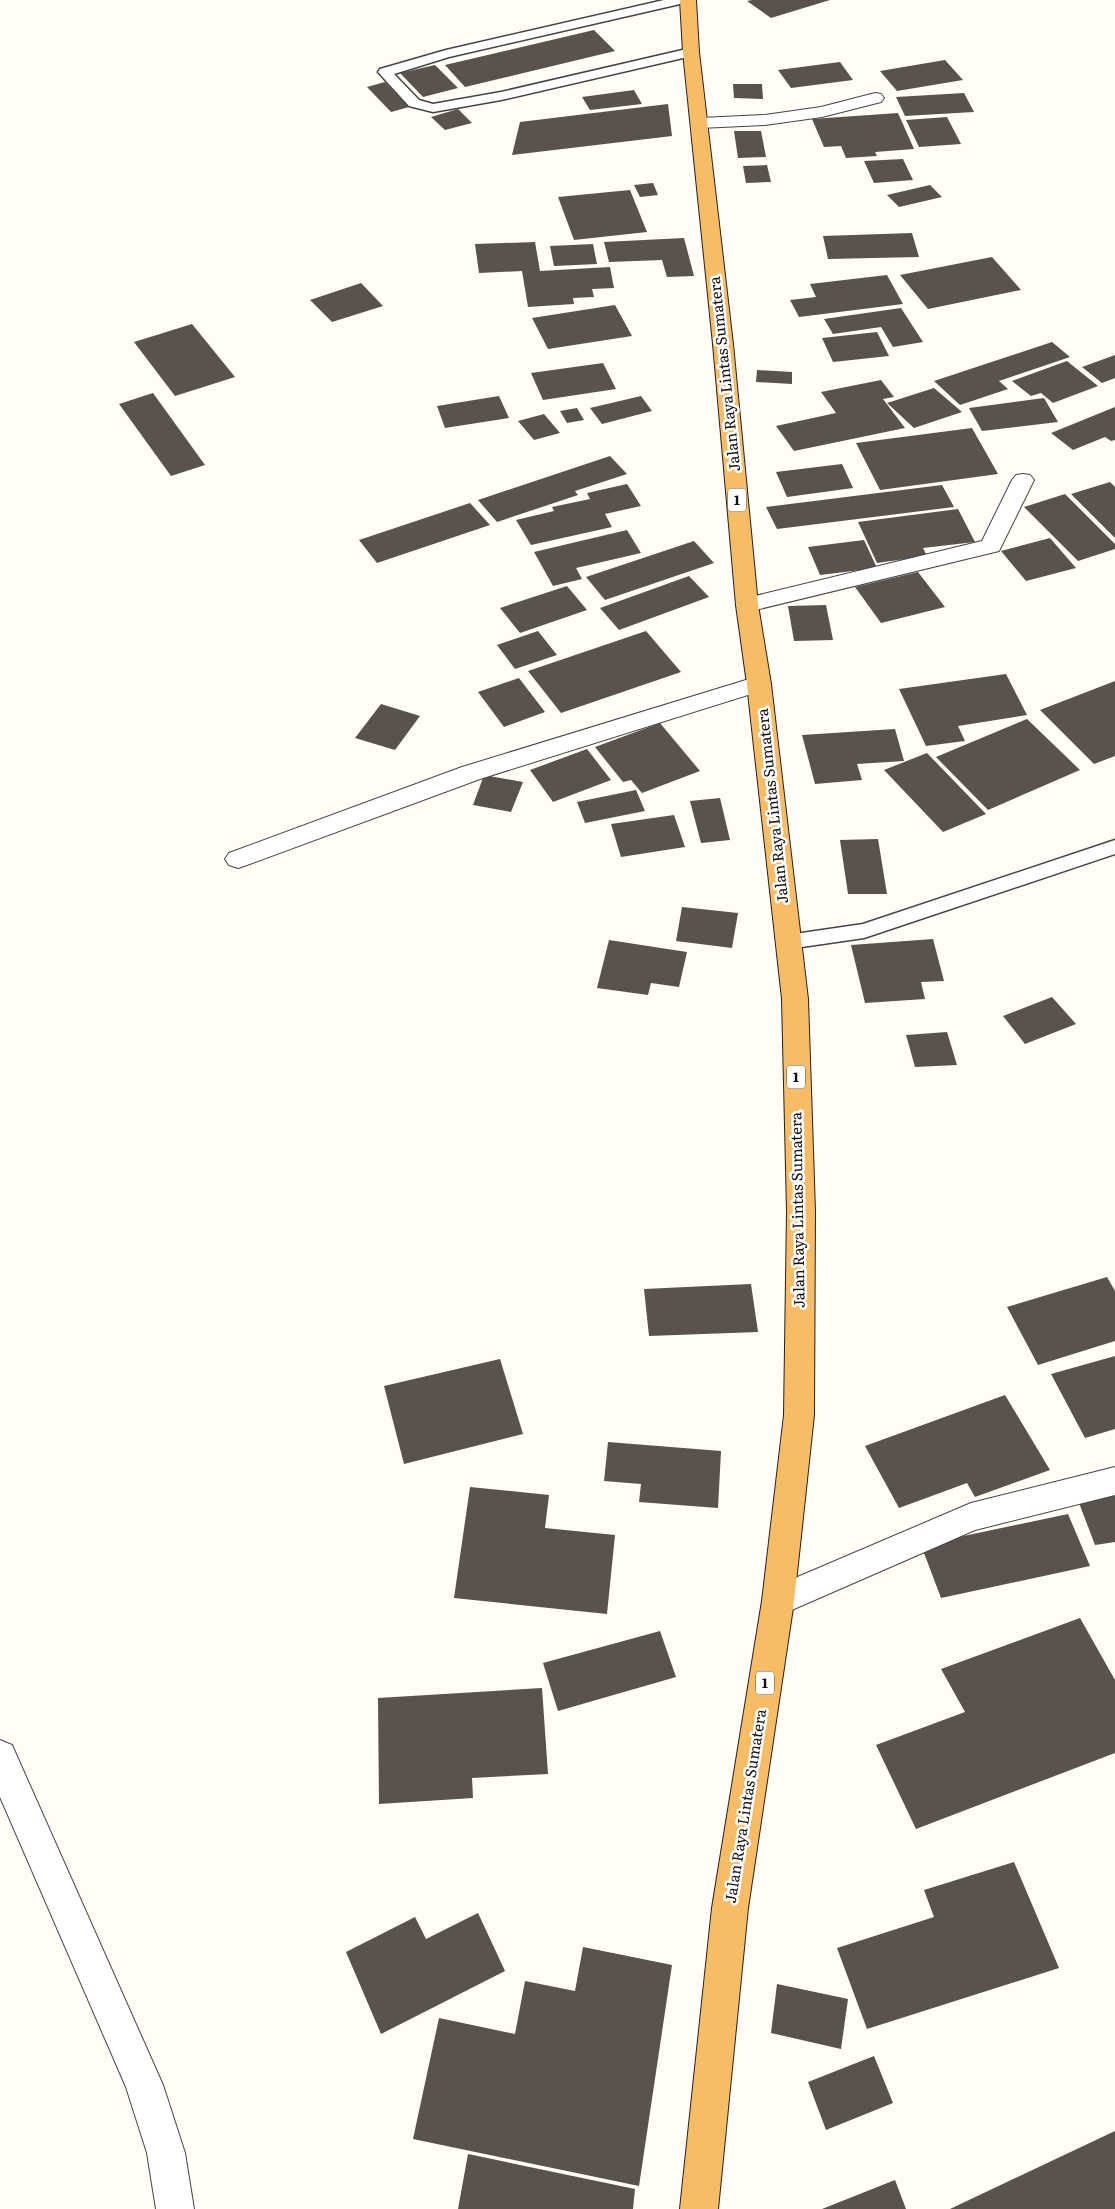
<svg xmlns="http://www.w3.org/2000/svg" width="1115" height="2209" font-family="Literata,serif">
<rect width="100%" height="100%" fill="#fffdf5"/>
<!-- building -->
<g fill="#5a524d">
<polygon points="752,0 830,0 771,18 747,1"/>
<polygon points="594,30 615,51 465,87 445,65"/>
<polygon points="945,60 963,80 897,91 880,71"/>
<polygon points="840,62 853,80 791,88 778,70"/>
<polygon points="435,65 458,88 423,97 400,73"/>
<polygon points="385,82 409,107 391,112 367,87"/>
<polygon points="733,84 762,84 763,99 734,98"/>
<polygon points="634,90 642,104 590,110 582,97"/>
<polygon points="964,93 974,112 905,116 896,97"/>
<polygon points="668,104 672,136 512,155 520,122"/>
<polygon points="458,109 472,123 445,130 431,117"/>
<polygon points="898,113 914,149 875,152 877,156 846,158 841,146 824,147 812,119"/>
<polygon points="947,117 961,144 919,147 906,120"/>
<polygon points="734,131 761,131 766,157 738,158"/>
<polygon points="903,159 913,180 874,183 864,161"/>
<polygon points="767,165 771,182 746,183 743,166"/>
<polygon points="653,183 658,195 640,197 634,185"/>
<polygon points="930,185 942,197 899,207 887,195"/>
<polygon points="630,190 647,232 574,240 558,197"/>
<polygon points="912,233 919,257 828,259 823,236"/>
<polygon points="684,238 694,276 667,277 662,260 609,262 604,242"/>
<polygon points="535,242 540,271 610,267 614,288 592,289 594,297 573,298 574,304 528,307 522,271 479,273 475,244"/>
<polygon points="593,244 597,264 554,266 550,246"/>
<polygon points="992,257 1021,290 928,309 900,275"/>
<polygon points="887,275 903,304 799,317 790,300 816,297 810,284"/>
<polygon points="361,283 383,306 332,322 310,300"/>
<polygon points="615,305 632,336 548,349 532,318"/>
<polygon points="901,308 923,342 893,347 881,327 833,334 824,319"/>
<polygon points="192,324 235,377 175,396 134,342"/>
<polygon points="877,332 889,356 833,362 822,338"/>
<polygon points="1052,342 1070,357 999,381 1008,389 960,405 934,381"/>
<polygon points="1115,355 1115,378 1102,383 1082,367"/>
<polygon points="1067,361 1098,386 1053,403 1041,393 1031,396 1012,381"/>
<polygon points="603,363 616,389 543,400 531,373"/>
<polygon points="757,370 792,372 792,384 756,382"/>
<polygon points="881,380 894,397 883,399 905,428 794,451 776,426 836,413 821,392"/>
<polygon points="934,388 962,412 914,428 887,403"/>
<polygon points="153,393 205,465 171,476 119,404"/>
<polygon points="499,396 509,418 445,428 437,406"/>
<polygon points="641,396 652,411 602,424 590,408"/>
<polygon points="1044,398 1058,422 982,431 969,408"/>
<polygon points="1115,407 1115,440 1111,441 1105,437 1073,450 1051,433"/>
<polygon points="577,408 584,420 567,423 560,411"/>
<polygon points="544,414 560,433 534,440 518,421"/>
<polygon points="972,428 998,474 880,490 856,443"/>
<polygon points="610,456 627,474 575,491 578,495 497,522 478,500"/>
<polygon points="842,464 853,488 787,497 776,472"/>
<polygon points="1110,482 1115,487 1115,538 1071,494"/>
<polygon points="627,484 641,506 605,514 612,527 531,545 516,520 554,511 552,507 590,499 587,493"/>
<polygon points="942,485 954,507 777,529 766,507"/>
<polygon points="1065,494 1115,544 1115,549 1078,561 1024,507"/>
<polygon points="470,503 490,525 377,563 359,540"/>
<polygon points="958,509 975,542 923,548 927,556 877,563 858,522"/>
<polygon points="627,530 641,553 576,568 582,579 553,586 534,552"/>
<polygon points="1050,538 1076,568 1026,581 1001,551"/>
<polygon points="864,540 877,568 820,575 808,547"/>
<polygon points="694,541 714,563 605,600 586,577"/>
<polygon points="918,572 945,607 881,623 855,587"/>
<polygon points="689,576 709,597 619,630 600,608"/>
<polygon points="567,586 587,610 520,633 500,608"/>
<polygon points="826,605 833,640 794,641 788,606"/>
<polygon points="538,631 557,655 515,669 497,645"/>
<polygon points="646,631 681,672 561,713 528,671"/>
<polygon points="1006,674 1027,715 958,726 965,741 926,746 899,689"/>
<polygon points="519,678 545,712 504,727 478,692"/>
<polygon points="1115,681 1115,756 1094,764 1040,710"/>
<polygon points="381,704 420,716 395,750 355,738"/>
<polygon points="1027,719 1080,770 988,810 936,757"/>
<polygon points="660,723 700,771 642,793 631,780 623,782 595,747"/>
<polygon points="895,729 904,761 857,764 862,780 815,784 802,735"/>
<polygon points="587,749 611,780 553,802 530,770"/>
<polygon points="927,753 986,814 943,832 884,770"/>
<polygon points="484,775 523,782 511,812 473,805"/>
<polygon points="636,790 645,811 585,823 577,802"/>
<polygon points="720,798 730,840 701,843 690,801"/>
<polygon points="674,815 685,847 621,857 611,824"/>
<polygon points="878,839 887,894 848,894 840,840"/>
<polygon points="682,907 738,913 732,948 676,941"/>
<polygon points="933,939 944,981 921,982 925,999 865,1003 851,945"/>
<polygon points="609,940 687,952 679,987 651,983 648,995 597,988"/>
<polygon points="1052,997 1076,1024 1025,1044 1003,1016"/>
<polygon points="947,1032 957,1065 915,1067 906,1035"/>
<polygon points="1107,1277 1115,1291 1115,1341 1038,1365 1007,1307"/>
<polygon points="751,1284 758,1332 649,1336 644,1289"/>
<polygon points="1115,1356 1115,1429 1085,1438 1051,1374"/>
<polygon points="500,1359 523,1434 404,1464 384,1386"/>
<polygon points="1005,1395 1050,1470 975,1497 967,1483 899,1508 865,1446"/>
<polygon points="608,1442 721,1451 718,1508 639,1502 641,1484 604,1481"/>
<polygon points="470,1487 549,1495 545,1528 615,1535 607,1614 454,1598"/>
<polygon points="1115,1489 1115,1542 1095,1545 1076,1495"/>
<polygon points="1068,1514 1090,1566 941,1598 921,1545"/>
<polygon points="1080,1618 1115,1680 1115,1753 916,1829 876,1745 965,1712 941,1669"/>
<polygon points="660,1631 676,1677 558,1711 543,1663"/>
<polygon points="542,1688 548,1774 472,1778 473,1798 379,1804 378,1698"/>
<polygon points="1014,1862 1059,1968 867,2029 837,1948 934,1917 924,1890"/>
<polygon points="478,1913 505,1971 381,2034 346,1952 415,1917 426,1939"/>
<polygon points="583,1947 672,1965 639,2186 413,2139 439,2018 515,2034 525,1981 575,1991"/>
<polygon points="777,1984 848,1999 841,2049 771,2033"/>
<polygon points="874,2056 893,2103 826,2130 808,2082"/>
<polygon points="1115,2131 1115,2209 950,2209"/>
<polygon points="468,2154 635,2189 633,2209 458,2209"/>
<polygon points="895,2180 906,2209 822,2209"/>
</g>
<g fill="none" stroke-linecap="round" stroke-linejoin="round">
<!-- service casing -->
<g stroke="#444" stroke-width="3">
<g id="service">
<polygon points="664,0 686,0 680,4 449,57 394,74 419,100 433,104 501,92 691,48 696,49 698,52 696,55 501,100 433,112 409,106 378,72 380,69 446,50"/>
<polygon points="1115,840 1115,854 864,938 788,949 781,947 778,942 781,937 788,935 863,924"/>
</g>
</g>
<!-- minor casing -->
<g stroke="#444" stroke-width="2">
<g id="minor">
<polygon points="875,93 881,94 884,98 881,102 822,117 765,125 700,128 694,127 691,123 694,119 700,118 765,115 821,107"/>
<polygon points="1023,474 1030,475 1034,480 999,551 747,612 739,610 736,605 739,600 747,598 982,541 1012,480 1016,475"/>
<polygon points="759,676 767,679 771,684 767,689 480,779 247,865 238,868 229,865 225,859 229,853 462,767"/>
<polygon points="1115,1467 1115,1495 975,1530 778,1616 767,1612 762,1601 767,1590 971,1503"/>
<polygon points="0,1740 12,1745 163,2085 185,2153 194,2209 156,2209 147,2153 126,2087 0,1797"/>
</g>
</g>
<!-- trunk casing -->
<g stroke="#222" stroke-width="2">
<polygon id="trunk" points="680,0 696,0 699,52 733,344 758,605 771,684 808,999 815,1211 814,1415 794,1601 748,1908 718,2209 680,2209 712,1908 762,1601 784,1415 787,1211 782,999 747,684 736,605 713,344 683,52"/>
</g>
<!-- service -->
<use href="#service" fill="#fff" fill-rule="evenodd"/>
<!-- minor -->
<use href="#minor" fill="#fff" fill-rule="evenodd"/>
<!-- trunk -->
<use href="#trunk" fill="#f7bc64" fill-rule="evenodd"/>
</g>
<g text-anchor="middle" stroke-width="5" stroke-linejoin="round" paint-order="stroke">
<!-- shield labels -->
<g fill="#fff" stroke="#585858" stroke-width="1">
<rect x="728" y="488.5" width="18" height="23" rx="4"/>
<rect x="787" y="1065.5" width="18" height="23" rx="4"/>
<rect x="756" y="1671.5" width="18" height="23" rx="4"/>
</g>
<g font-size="14" font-weight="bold" fill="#111">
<text x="737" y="505">1</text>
<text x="796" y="1082">1</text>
<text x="765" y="1688">1</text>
</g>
<!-- street labels -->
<g font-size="15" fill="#111" stroke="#fff">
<text transform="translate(725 374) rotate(-96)" y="5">Jalan Raya Lintas Sumatera</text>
<text transform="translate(773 806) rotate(-96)" y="5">Jalan Raya Lintas Sumatera</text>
<text transform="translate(798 1210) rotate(-91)" y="5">Jalan Raya Lintas Sumatera</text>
<text transform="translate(746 1806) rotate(-81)" y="5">Jalan Raya Lintas Sumatera</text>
</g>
</g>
</svg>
